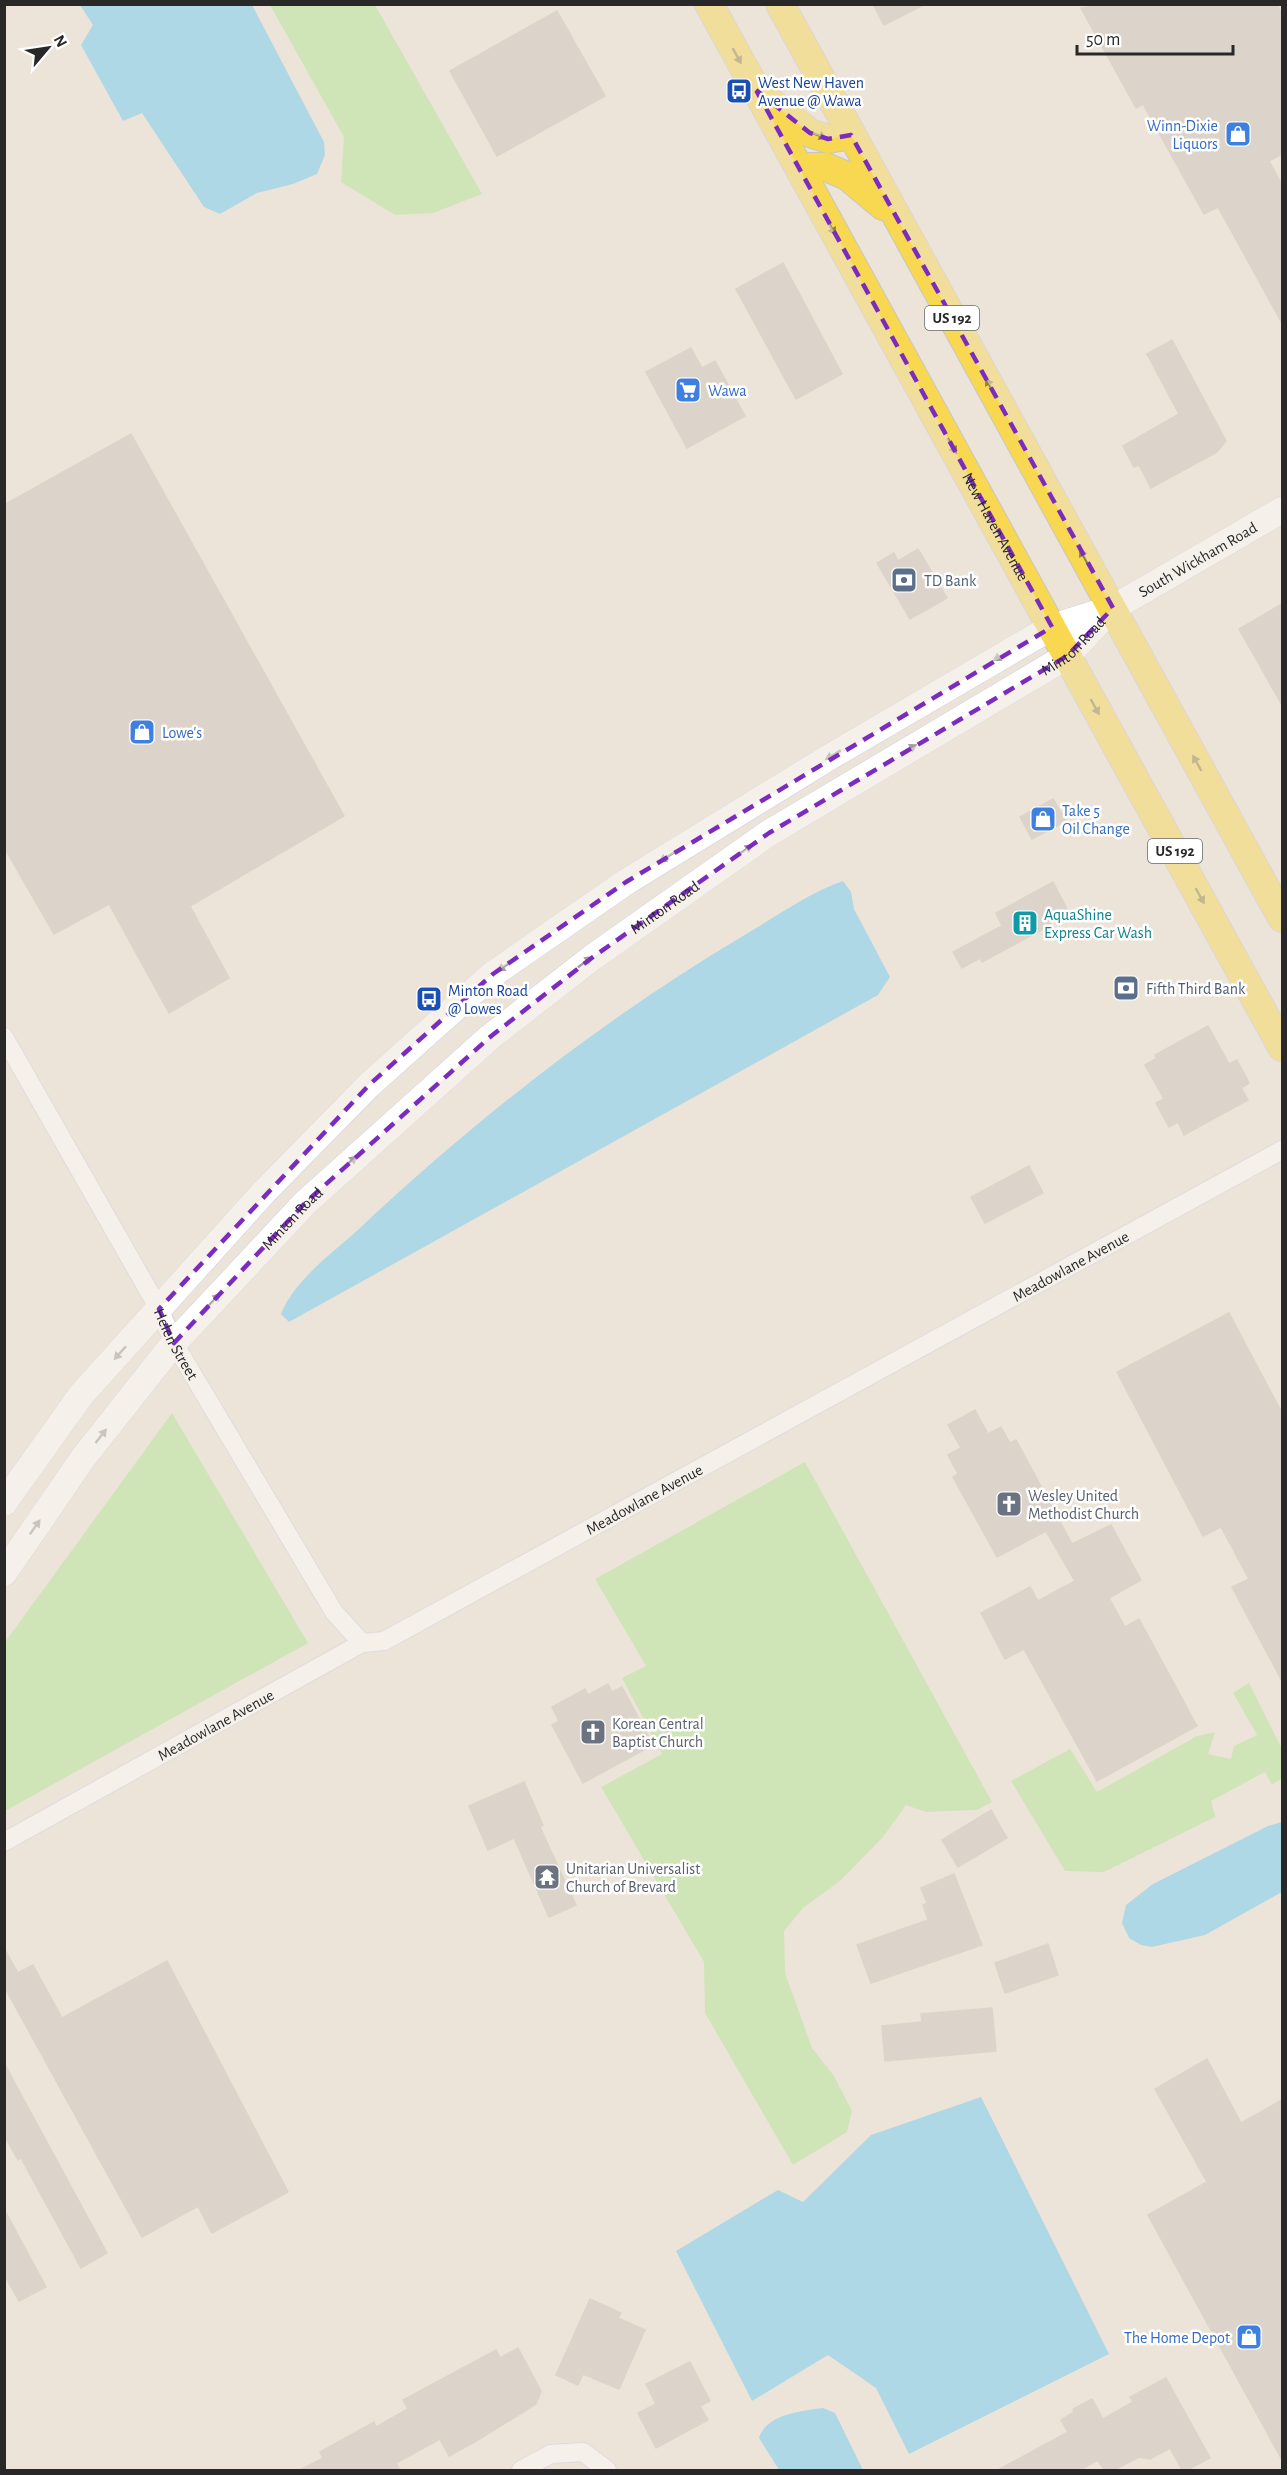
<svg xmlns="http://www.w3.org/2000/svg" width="1287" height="2475" font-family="'Alegreya Sans',sans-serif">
<rect width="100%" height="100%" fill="#ece4d9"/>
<!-- green -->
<g fill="#abe691">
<polygon points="270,5 375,5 482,194 433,213 395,215 341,182 344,137"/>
<polygon points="172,1413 308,1643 5,1811 5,1642"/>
<polygon points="805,1462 992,1802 977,1810 926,1812 906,1805 883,1837 841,1880 803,1908 784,1931 785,1973 812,2048 834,2076 852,2111 847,2132 793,2165 705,2013 704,1962 601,1787 662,1754 622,1678 646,1666 595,1579"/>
<polygon points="1249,1683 1282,1749 1282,1778 1272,1785 1265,1772 1211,1801 1215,1817 1104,1872 1065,1871 1011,1781 1070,1749 1097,1792 1197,1736 1215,1732 1208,1754 1231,1759 1234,1746 1257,1735 1233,1693"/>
</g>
<!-- water -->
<g fill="#65c9f5">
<polygon points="80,5 252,5 324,142 325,155 317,174 293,184 257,193 220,214 204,207 142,113 123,121 81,45 93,25"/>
<path d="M 843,881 L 851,892 L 854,909 L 890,977 L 878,995 L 289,1322 L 281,1314 C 295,1279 333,1253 360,1228 C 477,1118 605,1018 743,936 C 774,918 810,892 843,881 Z"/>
<polygon points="1282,1822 1282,1892 1205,1935 1152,1947 1141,1945 1129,1938 1122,1923 1126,1905 1153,1884 1268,1826"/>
<polygon points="981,2097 1109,2354 909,2454 876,2388 828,2355 752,2401 676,2251 778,2190 803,2202 871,2135"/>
<path d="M 823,2408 L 835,2413 L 863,2470 L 779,2470 L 759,2438 C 766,2414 802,2411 823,2408 Z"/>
</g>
<!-- building -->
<g fill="#c7c1b9" stroke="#c7c1b3" stroke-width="1.5">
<polygon points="873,4 925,4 884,25"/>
<polygon points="1087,4 1277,4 1282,14 1282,154 1269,161 1282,185 1282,323 1218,207 1204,214 1143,104 1136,108 1081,8 1089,7"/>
<polygon points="557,11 605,96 497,156 450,71"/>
<polygon points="783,263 842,374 796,399 736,289"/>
<polygon points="1172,340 1226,441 1217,452 1151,488 1139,465 1134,467 1123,446 1179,414 1147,354"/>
<polygon points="691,348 702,368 715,361 745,416 687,448 646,372"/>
<polygon points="131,434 344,816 190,906 229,978 169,1013 109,904 54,934 4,847 4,505"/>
<polygon points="918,549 947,598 910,619 877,563 894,553 898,561"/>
<polygon points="1282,604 1282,705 1239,629"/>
<polygon points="1053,799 1066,821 1032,839 1020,817"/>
<polygon points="1053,882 1068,911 1049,921 1051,925 982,962 980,958 962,968 953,952 1002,926 996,913"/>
<polygon points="1208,1026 1229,1064 1237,1060 1249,1083 1241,1088 1248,1100 1184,1135 1178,1122 1169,1127 1156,1103 1164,1099 1145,1065 1157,1058 1155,1055"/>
<polygon points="1029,1166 1043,1193 985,1223 971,1197"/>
<polygon points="1229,1313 1282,1413 1282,1681 1232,1587 1249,1579 1221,1527 1203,1536 1117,1372"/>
<polygon points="975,1410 988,1434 1001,1427 1010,1443 1016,1440 1072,1544 1111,1525 1141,1580 1109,1598 1125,1627 1139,1619 1197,1726 1097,1781 1024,1649 1005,1659 981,1613 1030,1587 1038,1601 1075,1581 1046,1531 997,1557 953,1477 958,1474 948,1455 961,1448 948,1425"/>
<polygon points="608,1684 612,1692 622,1687 653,1745 583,1783 552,1725 559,1721 552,1707 585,1689 588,1695"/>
<polygon points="524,1782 543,1825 540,1827 576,1905 549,1917 514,1838 488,1850 469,1806"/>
<polygon points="991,1810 1007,1838 958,1867 942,1840"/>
<polygon points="954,1874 982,1945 871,1983 857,1945 928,1920 923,1905 927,1903 921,1888"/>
<polygon points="1048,1944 1058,1975 1005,1993 995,1963"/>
<polygon points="4,1948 18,1973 33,1965 62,2018 167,1961 288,2192 212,2233 198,2206 142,2237 4,1986"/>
<polygon points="992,2008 996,2051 885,2061 882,2026 922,2022 921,2014"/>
<polygon points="1207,2059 1241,2123 1282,2100 1282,2460 1148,2215 1207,2182 1155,2089"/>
<polygon points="4,2063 107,2253 81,2268 21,2158 18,2160 4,2135"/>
<polygon points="4,2209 46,2287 19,2301 4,2274"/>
<polygon points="590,2299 621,2313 618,2318 645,2330 619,2389 583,2374 578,2385 556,2375"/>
<polygon points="518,2348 541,2391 536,2404 478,2440 449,2456 440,2439 396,2463 400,2470 300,2470 323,2458 320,2452 374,2422 376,2427 408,2409 403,2400 496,2350 500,2358"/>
<polygon points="690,2362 710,2401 700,2406 708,2420 656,2448 638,2413 656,2404 646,2384"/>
<polygon points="1166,2378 1210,2458 1187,2470 1182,2470 1170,2448 1150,2459 1139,2457 1114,2470 1104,2470 1098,2460 1080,2470 998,2470 1068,2432 1061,2420 1074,2412 1073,2409 1092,2399 1103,2419 1133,2402 1130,2397"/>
</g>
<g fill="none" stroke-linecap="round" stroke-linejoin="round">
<!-- minor casing -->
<g stroke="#ced1e3" stroke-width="20">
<g id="minor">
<path id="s1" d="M 4,1037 L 159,1309 L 174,1343 L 334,1612 L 362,1643"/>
<path id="s2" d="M 4,1842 L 362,1643 L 384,1641 L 1282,1150"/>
<polyline points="521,2470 551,2454 583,2452 607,2470"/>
</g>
</g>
<!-- secondary casing -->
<g stroke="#ced1e3" stroke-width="27">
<g id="secondary">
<path id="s3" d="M 4,1503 L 81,1395 L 264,1192 L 369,1085 L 493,974 L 626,882 L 833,755 L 1052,627 L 1113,608 L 1282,510"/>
<path id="s4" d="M 4,1573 L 83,1458 L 174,1343 L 305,1203 L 490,1037 L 593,957 L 769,833 L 1067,656 L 1110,610"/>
</g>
</g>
<!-- primary casing -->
<g stroke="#c7c7c7" stroke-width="30">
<g id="primary">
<path id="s5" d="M 709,4 L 1282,1047"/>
<polyline points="780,4 1282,918"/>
<polyline points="767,99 810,133 828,139 851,135"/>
<polyline points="799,167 826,167 847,176 883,206"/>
</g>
</g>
<!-- minor -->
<use href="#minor" stroke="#fff" stroke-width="18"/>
<!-- secondary -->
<use href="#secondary" stroke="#fff" stroke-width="26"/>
<!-- primary -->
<use href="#primary" stroke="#f8d851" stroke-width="28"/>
</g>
<!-- one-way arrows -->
<defs><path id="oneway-solid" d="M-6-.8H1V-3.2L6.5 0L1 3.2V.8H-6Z" transform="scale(1.5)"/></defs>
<g fill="#90803c">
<use href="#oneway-solid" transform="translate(737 56) rotate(61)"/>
<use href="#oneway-solid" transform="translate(818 135) rotate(21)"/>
<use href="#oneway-solid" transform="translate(831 227) rotate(61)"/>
<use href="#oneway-solid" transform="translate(990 386) rotate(-119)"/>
<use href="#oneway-solid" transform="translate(952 446) rotate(61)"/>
<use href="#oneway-solid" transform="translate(1084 557) rotate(-119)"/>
<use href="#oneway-solid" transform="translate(1095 707) rotate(61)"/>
<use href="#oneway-solid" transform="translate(1197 763) rotate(-119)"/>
<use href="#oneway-solid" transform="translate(1200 896) rotate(61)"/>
</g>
<g fill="#9e9e9e">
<use href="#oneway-solid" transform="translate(1001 656) rotate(150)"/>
<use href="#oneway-solid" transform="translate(909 749) rotate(-30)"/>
<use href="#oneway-solid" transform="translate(833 755) rotate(149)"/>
<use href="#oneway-solid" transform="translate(745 850) rotate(-35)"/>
<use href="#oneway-solid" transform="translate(667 857) rotate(148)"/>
<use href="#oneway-solid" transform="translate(585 962) rotate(-38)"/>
<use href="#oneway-solid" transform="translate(505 966) rotate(145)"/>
<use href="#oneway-solid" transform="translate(350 1162) rotate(-42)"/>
<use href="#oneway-solid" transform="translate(214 1300) rotate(-47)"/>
<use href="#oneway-solid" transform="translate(120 1353) rotate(132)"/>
<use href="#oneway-solid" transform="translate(101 1436) rotate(-52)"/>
<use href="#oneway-solid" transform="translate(35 1527) rotate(-55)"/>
</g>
<!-- marked area -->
<path d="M0 0H1287V2475H0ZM 756,90 L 810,133 L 828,139 L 851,135 L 1113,608 L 1067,656 L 769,833 L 593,957 L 490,1037 L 305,1203 L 174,1343 L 159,1309 L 369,1085 L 493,974 L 626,882 L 1052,627 Z" fill="#ece4d9" fill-opacity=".55" fill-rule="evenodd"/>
<path fill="none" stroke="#7b2cbf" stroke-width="4.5" stroke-dasharray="12 8" stroke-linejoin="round" d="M 756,90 L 810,133 L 828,139 L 851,135 L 1113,608 L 1067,656 L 769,833 L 593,957 L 490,1037 L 305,1203 L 174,1343 L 159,1309 L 369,1085 L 493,974 L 626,882 L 1052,627 Z"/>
<!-- icons -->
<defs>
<g id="bus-square" transform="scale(1.35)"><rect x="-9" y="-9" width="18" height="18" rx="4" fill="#1a4fb4" stroke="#fff"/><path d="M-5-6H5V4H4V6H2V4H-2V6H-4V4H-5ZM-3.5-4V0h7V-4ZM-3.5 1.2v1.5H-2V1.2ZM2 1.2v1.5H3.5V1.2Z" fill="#fff"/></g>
<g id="shop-square" transform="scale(1.35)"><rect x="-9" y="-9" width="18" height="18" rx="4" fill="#3f7fe0" stroke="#fff"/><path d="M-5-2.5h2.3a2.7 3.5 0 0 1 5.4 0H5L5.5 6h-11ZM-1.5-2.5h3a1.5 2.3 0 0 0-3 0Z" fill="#fff"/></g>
<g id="supermarket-square" transform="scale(1.35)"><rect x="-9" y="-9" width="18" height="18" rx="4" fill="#3f7fe0" stroke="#fff"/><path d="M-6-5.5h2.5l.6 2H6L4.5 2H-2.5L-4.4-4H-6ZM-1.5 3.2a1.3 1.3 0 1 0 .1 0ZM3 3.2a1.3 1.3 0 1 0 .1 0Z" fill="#fff"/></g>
<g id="bank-square" transform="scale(1.35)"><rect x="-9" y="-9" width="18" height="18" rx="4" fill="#5c6f8a" stroke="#fff"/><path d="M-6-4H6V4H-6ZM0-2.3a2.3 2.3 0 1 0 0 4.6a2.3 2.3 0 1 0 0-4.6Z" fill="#fff"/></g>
<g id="building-square" transform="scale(1.35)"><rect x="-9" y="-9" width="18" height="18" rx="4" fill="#0f9aa8" stroke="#fff"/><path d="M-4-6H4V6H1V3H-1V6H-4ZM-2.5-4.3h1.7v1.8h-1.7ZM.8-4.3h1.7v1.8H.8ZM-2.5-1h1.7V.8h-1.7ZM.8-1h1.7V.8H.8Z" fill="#fff"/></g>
<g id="church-square" transform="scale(1.35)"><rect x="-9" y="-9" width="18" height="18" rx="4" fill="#6b7280" stroke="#fff"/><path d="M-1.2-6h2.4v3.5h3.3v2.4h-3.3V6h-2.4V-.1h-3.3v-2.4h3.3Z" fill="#fff"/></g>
<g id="temple-square" transform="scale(1.35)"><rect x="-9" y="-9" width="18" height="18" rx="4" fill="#6b7280" stroke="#fff"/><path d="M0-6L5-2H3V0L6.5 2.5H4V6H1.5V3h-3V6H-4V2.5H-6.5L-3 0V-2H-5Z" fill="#fff"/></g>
</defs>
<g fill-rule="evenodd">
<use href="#bus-square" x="739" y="91"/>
<use href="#shop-square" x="1238" y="134"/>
<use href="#supermarket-square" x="688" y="390"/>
<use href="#bank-square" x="904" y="580"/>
<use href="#shop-square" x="142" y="732"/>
<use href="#shop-square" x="1043" y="819"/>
<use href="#building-square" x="1025" y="923"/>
<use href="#bank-square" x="1126" y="988"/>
<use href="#bus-square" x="429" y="999"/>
<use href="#church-square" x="1009" y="1504"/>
<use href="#church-square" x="593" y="1732"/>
<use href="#temple-square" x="547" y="1877"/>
<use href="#shop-square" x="1249" y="2337"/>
</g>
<g text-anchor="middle" stroke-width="5" stroke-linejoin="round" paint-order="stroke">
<!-- shield labels -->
<g fill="#fff" stroke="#686868" stroke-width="1.5">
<rect x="925" y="306" width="54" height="24" rx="4.5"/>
<rect x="1148" y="839" width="54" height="24" rx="4.5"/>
</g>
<g font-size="15" font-weight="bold" fill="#282828">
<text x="952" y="323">US 192</text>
<text x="1175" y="856">US 192</text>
</g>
<!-- transit labels -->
<g font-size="16" fill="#164399" stroke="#fff" text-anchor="start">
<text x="758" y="88">West New Haven<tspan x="758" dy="18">Avenue @ Wawa</tspan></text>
<text x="448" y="996">Minton Road<tspan x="448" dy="18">@ Lowes</tspan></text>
</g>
<!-- shop labels -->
<g font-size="16" fill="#366cbe" stroke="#fff" text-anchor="start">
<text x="1218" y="131" text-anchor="end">Winn-Dixie<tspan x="1218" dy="18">Liquors</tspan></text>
<text x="708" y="396">Wawa</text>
<text x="162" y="738">Lowe's</text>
<text x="1062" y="816">Take 5<tspan x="1062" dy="18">Oil Change</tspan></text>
<text x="1230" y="2343" text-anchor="end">The Home Depot</text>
</g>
<!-- street labels -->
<g font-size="16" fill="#282828" stroke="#fff">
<text dy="6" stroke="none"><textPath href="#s5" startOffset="596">New Haven Avenue</textPath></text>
<text dy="6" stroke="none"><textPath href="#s3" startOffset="1542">South Wickham Road</textPath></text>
<text dy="6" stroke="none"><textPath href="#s4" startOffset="1430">Minton Road</textPath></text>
<text dy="6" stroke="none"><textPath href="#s4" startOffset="944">Minton Road</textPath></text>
<text dy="6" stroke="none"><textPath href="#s4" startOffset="458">Minton Road</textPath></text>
<text dy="6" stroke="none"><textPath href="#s2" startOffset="1214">Meadowlane Avenue</textPath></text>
<text dy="6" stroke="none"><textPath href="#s1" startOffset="352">Helen Street</textPath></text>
<text dy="6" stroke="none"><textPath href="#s2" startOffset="728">Meadowlane Avenue</textPath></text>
<text dy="6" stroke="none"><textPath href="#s2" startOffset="242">Meadowlane Avenue</textPath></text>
</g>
<!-- service labels -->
<g font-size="16" fill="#4e5e75" stroke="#fff" text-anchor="start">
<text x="924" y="586">TD Bank</text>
<text x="1146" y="994">Fifth Third Bank</text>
</g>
<!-- culture labels -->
<g font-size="16" fill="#0d838f" stroke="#fff" text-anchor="start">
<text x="1044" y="920">AquaShine<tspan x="1044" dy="18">Express Car Wash</tspan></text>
</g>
<!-- worship labels -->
<g font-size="16" fill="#5b616d" stroke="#fff" text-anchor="start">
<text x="1028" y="1501">Wesley United<tspan x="1028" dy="18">Methodist Church</tspan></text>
<text x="612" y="1729">Korean Central<tspan x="612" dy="18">Baptist Church</tspan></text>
<text x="566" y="1874">Unitarian Universalist<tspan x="566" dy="18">Church of Brevard</tspan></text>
</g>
</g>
<!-- border -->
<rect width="1287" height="2475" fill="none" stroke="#282828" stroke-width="12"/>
<!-- north arrow -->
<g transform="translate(48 48) rotate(61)" stroke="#ffffff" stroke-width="4.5" paint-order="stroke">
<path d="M0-4.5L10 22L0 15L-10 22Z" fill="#282828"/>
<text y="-9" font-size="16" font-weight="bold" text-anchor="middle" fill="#282828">N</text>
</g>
<!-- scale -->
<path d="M1077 45v9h156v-9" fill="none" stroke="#282828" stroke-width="3"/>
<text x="1086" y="45" font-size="18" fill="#282828" stroke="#ffffff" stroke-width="4.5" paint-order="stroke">50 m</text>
</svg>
